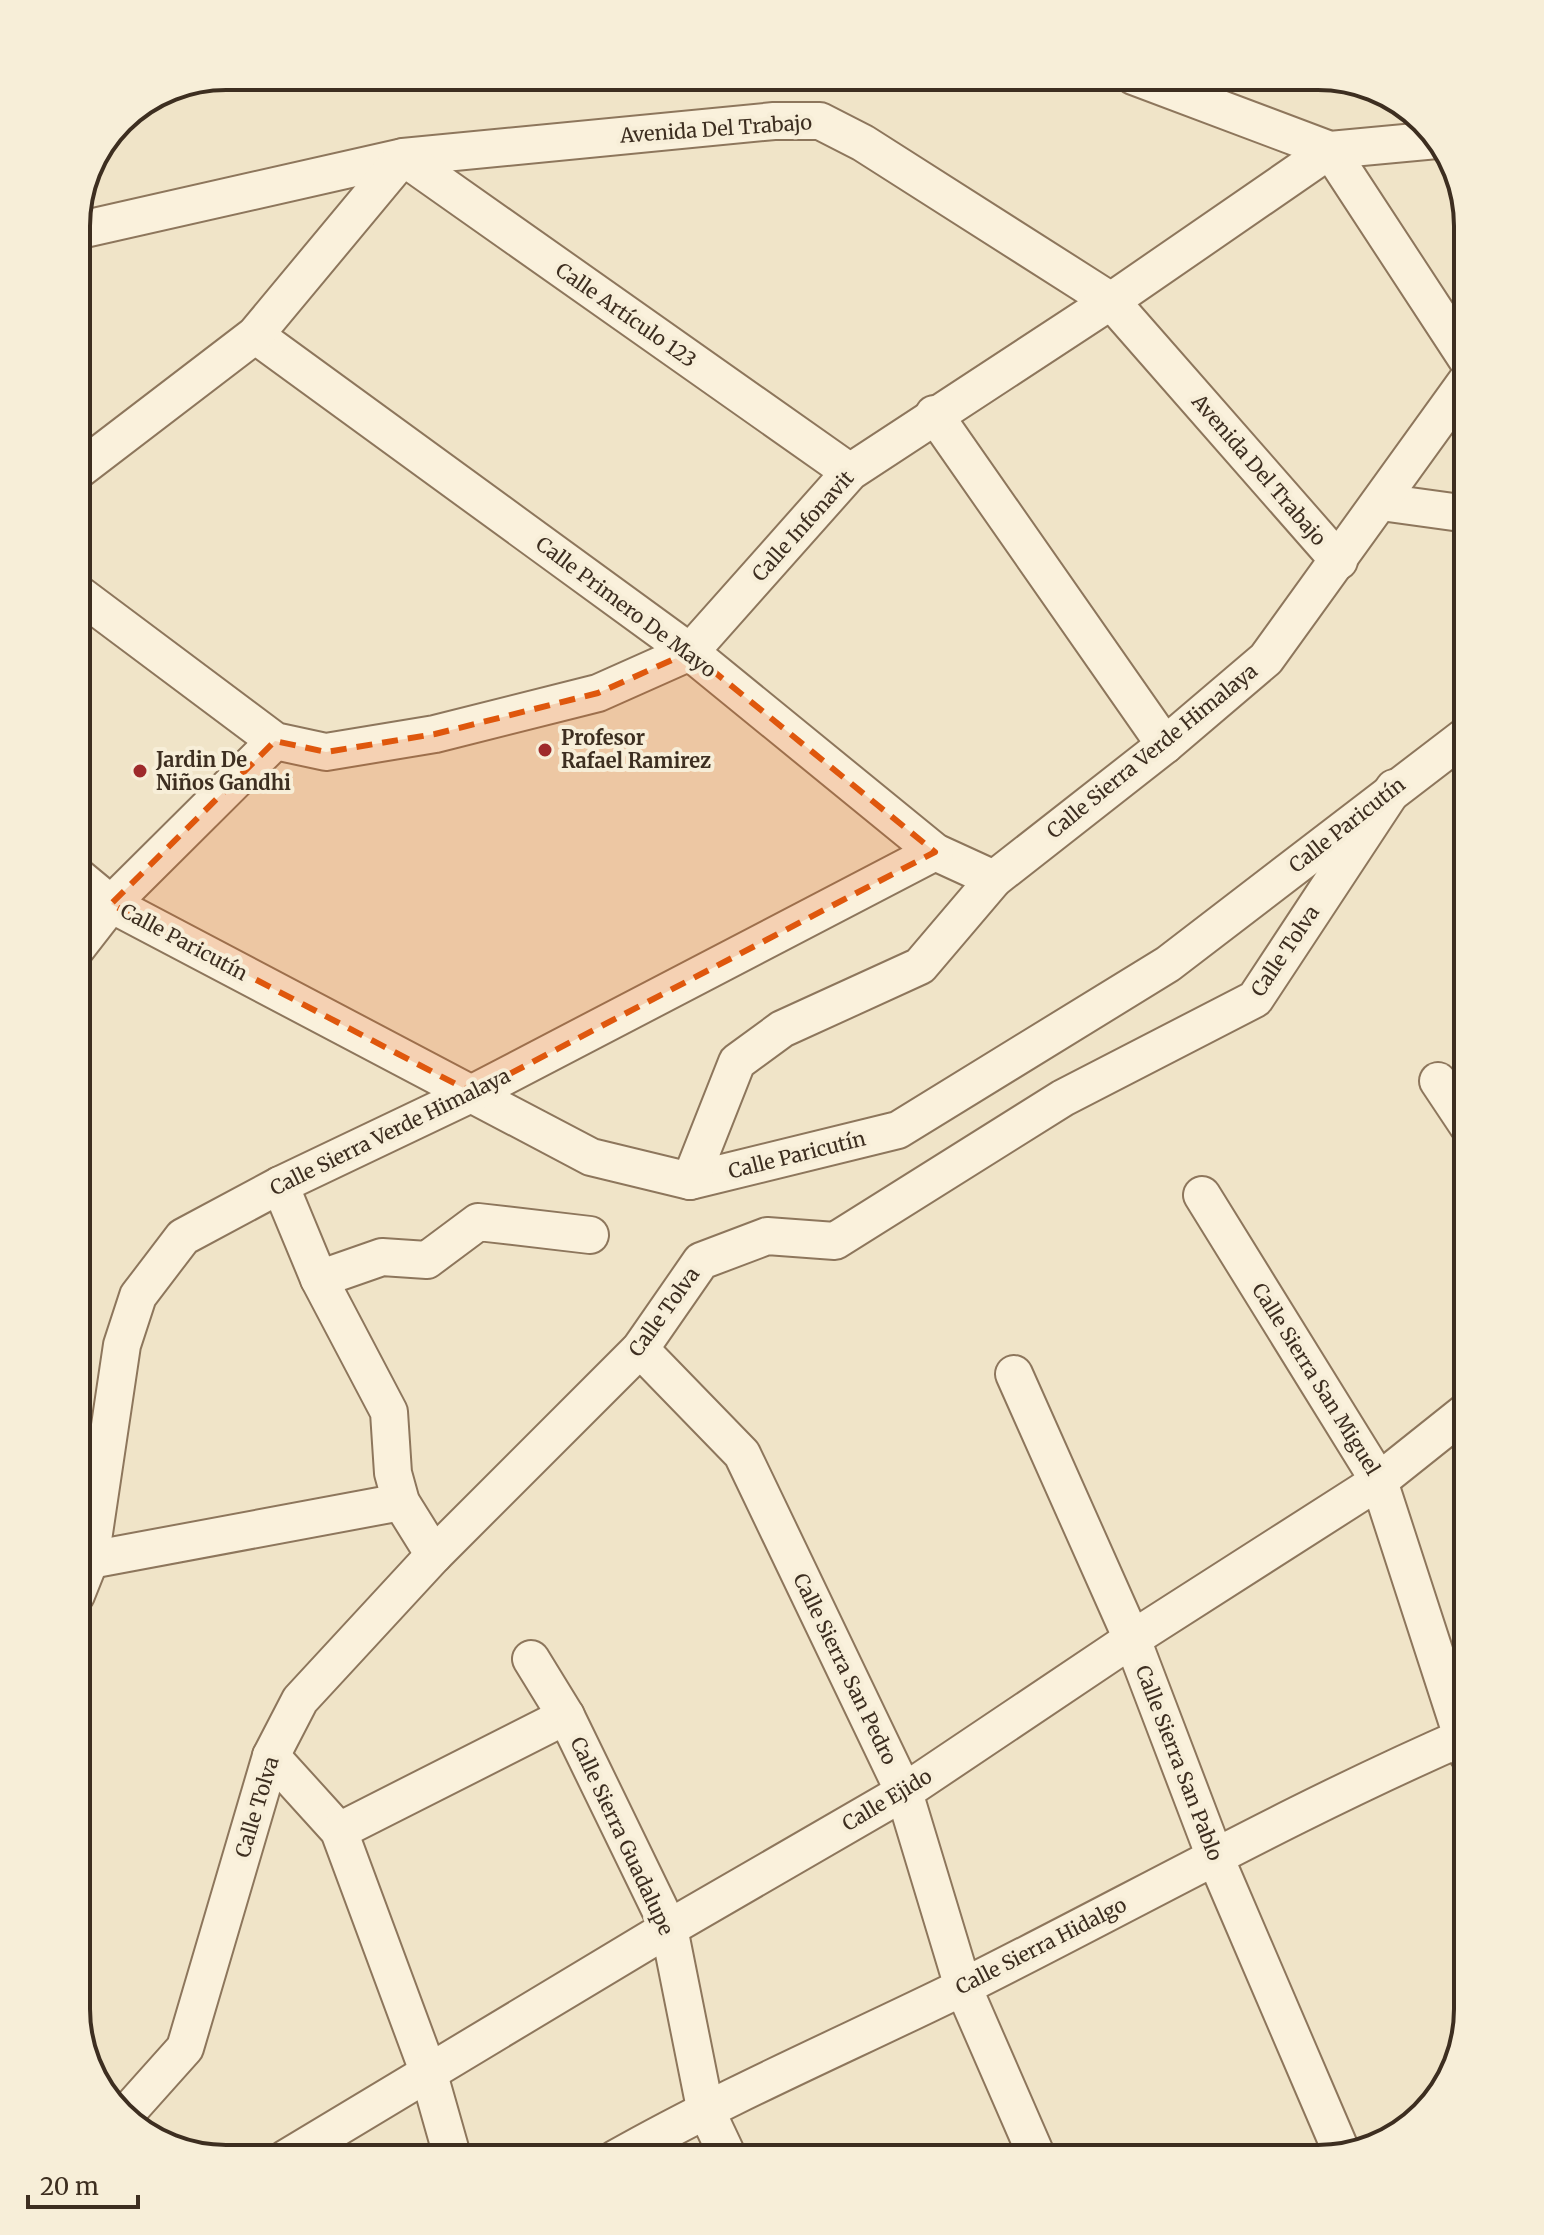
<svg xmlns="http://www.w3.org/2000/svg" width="1544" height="2235" font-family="Merriweather,serif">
<rect width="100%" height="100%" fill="#f0e4c8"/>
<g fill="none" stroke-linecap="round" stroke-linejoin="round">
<!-- minor casing -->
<g stroke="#8d765c" stroke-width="40">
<g id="minor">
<polyline points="1133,76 1330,150 1437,140"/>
<polyline points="1330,150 1468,361"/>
<polyline points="76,231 403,157 774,121 820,121 863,143 1111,301 1339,561"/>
<polyline points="255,335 690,652 935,852 994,879"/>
<polyline points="934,414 1165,745"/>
<polyline points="76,472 255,335 403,157 850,472"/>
<polyline points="1381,502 1468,514"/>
<polyline points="76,592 275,741 326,752 435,734 598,693 690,652 850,472 1111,301 1330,150"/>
<polyline points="76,875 111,904 591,1157 690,1181 898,1130 1168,964 1468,734"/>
<polyline points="76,949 111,904 275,741"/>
<polyline points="1438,1081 1468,1126"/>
<polyline points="690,1181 737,1062 782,1029 920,966 994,879 1165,745 1266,659 1468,379"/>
<polyline points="280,1185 319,1279 389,1412 393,1473 401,1502 434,1555"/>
<polyline points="1202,1195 1379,1481 1468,1755"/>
<polyline points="319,1279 382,1257 427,1260 478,1222 590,1235"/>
<polyline points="640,1349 742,1454 904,1792 963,1987 1038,2159"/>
<polyline points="1014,1374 1132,1639 1215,1857 1342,2153"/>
<polyline points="90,1560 401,1502"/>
<polyline points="76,1595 90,1560 122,1345 138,1296 183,1237 280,1185 473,1093 935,852"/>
<polyline points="531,1659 566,1716 669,1928 705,2108 729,2159"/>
<polyline points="271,1756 339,1831 428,2071 453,2159"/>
<polyline points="339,1831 566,1716"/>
<polyline points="126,2114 185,2048 271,1756 300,1700 434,1555 640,1349 701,1261 767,1236 835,1241 1063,1098 1255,999 1394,788"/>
<polyline points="285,2159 669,1928 904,1792 1132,1639 1379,1481 1468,1410"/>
<path d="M 615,2159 C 728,2095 847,2044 963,1987 C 1131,1903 1295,1810 1468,1735"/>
</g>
</g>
<!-- minor -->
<use href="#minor" stroke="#faf1dc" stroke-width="36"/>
</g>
<!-- marked area -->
<path fill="#df570d" fill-opacity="0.2" stroke="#df570d" stroke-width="6" stroke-dasharray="16 10" stroke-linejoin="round" d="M 690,652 L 935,852 L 473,1093 L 111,904 L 275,741 L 326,752 L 435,734 L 598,693 Z"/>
<!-- markers -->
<g fill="#9e2a2b" stroke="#f7eed8" stroke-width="3">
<circle cx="545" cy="750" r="8"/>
<circle cx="140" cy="771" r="8"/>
</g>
<g text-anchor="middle" stroke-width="8" stroke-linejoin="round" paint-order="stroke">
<!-- street labels -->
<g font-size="20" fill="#3d2e20" stroke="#f7eed8">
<text transform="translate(716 129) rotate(-4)" y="7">Avenida Del Trabajo</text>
<text transform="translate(626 315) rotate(35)" y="7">Calle Artículo 123</text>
<text transform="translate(1259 470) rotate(49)" y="7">Avenida Del Trabajo</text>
<text transform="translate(803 526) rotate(-48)" y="7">Calle Infonavit</text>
<text transform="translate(626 607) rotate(37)" y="7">Calle Primero De Mayo</text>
<text transform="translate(1152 751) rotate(-39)" y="7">Calle Sierra Verde Himalaya</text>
<text transform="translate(1347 825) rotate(-38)" y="7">Calle Paricutín</text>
<text transform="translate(184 942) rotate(28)" y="7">Calle Paricutín</text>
<text transform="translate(1285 951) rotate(-56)" y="7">Calle Tolva</text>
<text transform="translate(390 1132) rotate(-26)" y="7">Calle Sierra Verde Himalaya</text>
<text transform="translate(797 1155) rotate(-14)" y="7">Calle Paricutín</text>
<text transform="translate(664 1312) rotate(-54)" y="7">Calle Tolva</text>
<text transform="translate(1316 1379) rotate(58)" y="7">Calle Sierra San Miguel</text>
<text transform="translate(845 1669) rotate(64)" y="7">Calle Sierra San Pedro</text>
<text transform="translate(1179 1763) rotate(69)" y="7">Calle Sierra San Pablo</text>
<text transform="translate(887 1800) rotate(-31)" y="7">Calle Ejido</text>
<text transform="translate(257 1807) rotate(-73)" y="7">Calle Tolva</text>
<text transform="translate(622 1836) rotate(65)" y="7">Calle Sierra Guadalupe</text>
<text transform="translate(1041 1946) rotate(-27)" y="7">Calle Sierra Hidalgo</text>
</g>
<!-- poi labels -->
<g font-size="20" font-weight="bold" fill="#3d2e20" stroke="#f7eed8" text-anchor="start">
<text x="561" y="745">Profesor<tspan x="561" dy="23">Rafael Ramirez</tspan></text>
<text x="156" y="767">Jardin De<tspan x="156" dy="23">Niños Gandhi</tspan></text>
</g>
</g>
<!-- crop -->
<path d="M0 0H1544V2235H0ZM226 90H1318A136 136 0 0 1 1454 226V2009A136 136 0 0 1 1318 2145H226A136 136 0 0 1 90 2009V226A136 136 0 0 1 226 90Z" fill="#f7eed8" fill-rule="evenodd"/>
<path fill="none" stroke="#3d2e20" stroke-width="4" d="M226 90H1318A136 136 0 0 1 1454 226V2009A136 136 0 0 1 1318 2145H226A136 136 0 0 1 90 2009V226A136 136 0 0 1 226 90Z"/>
<!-- scale -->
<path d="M28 2195v12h110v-12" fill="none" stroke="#3d2e20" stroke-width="4"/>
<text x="40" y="2195" font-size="24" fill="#3d2e20" stroke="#f7eed8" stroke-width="6" paint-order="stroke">20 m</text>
</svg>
